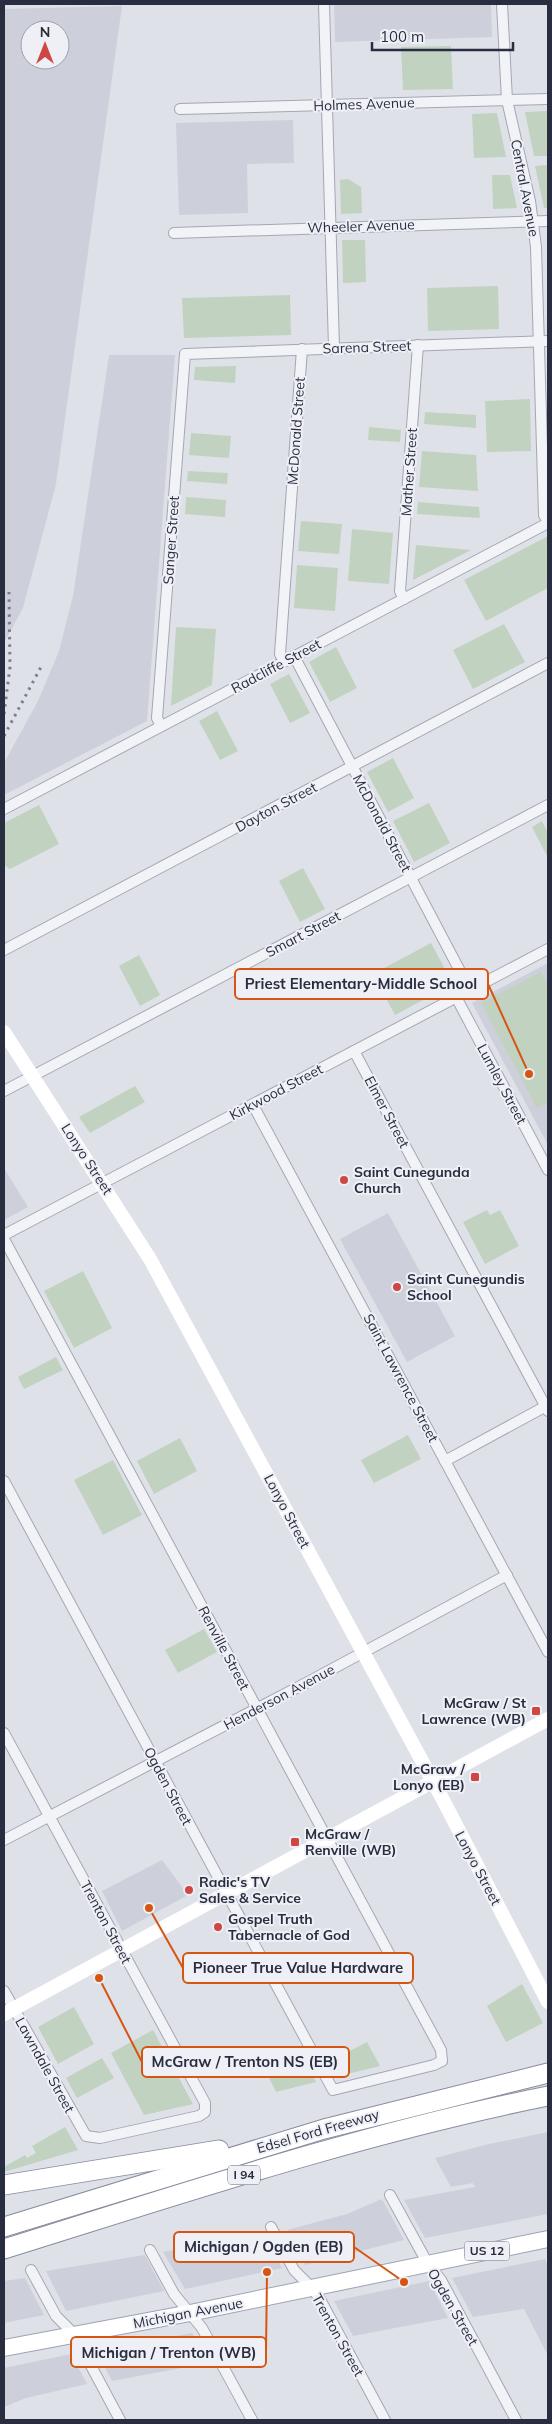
<svg xmlns="http://www.w3.org/2000/svg" width="552" height="2424" font-family="Mulish,sans-serif">
<rect width="100%" height="100%" fill="#dfe1e8"/>
<!-- built -->
<g fill="#cdd0da" fill-rule="evenodd">
<polygon points="334,4 491,4 492,37 335,42"/>
<path d="M 122,6 L 56,484 L 23,608 L 4,643 L 4,9 ZM 30,30 L 60,30 L 60,60 L 30,60 Z"/>
<polygon points="293,120 294,163 247,164 248,213 179,215 176,123"/>
<polygon points="109,355 175,355 147,721 4,795 4,763 38,701 59,651 73,596"/>
<polygon points="548,963 548,1145 472,1003"/>
<polygon points="4,1168 28,1207 4,1220"/>
<polygon points="388,1213 455,1336 407,1362 340,1239"/>
<polygon points="162,1860 188,1895 122,1931 102,1891"/>
<polygon points="548,2132 548,2214 425,2238 404,2200 475,2187 473,2183 451,2187 435,2158 489,2144"/>
<polygon points="382,2199 404,2240 305,2265 287,2230 347,2214"/>
<polygon points="262,2232 282,2268 185,2289 163,2252"/>
<polygon points="145,2255 164,2291 66,2311 46,2271"/>
<polygon points="545,2259 548,2266 548,2356 524,2309 473,2317 452,2278"/>
<polygon points="25,2278 44,2315 4,2323 4,2281"/>
<polygon points="429,2281 448,2318 353,2336 334,2301"/>
<polygon points="192,2333 208,2363 112,2381 96,2351"/>
<polygon points="71,2354 87,2384 26,2398 4,2407 4,2368"/>
</g>
<!-- green -->
<g fill="#c2d2c0">
<polygon points="451,46 453,89 403,90 401,47"/>
<polygon points="548,111 548,156 534,156 525,112"/>
<polygon points="497,113 506,157 474,158 472,114"/>
<polygon points="548,165 548,208 544,208 535,166"/>
<polygon points="492,175 510,175 517,208 493,209"/>
<polygon points="348,179 361,187 362,213 341,214 340,180"/>
<polygon points="342,240 365,240 366,282 343,283"/>
<polygon points="498,286 499,329 428,331 427,288"/>
<polygon points="290,295 291,335 184,338 182,298"/>
<polygon points="236,366 235,383 194,380 195,367"/>
<polygon points="530,399 531,451 487,452 485,401"/>
<polygon points="425,412 476,415 476,428 424,424"/>
<polygon points="369,427 401,430 400,442 368,440"/>
<polygon points="191,433 231,436 229,458 189,455"/>
<polygon points="422,451 476,455 478,491 419,487"/>
<polygon points="188,471 228,473 227,484 187,481"/>
<polygon points="186,497 226,500 225,517 185,514"/>
<polygon points="418,502 479,507 480,518 417,514"/>
<polygon points="301,521 342,524 339,554 298,551"/>
<polygon points="352,529 393,533 389,584 348,581"/>
<polygon points="548,536 548,588 486,621 464,580"/>
<polygon points="416,545 471,550 413,580"/>
<polygon points="297,565 338,568 335,611 294,608"/>
<polygon points="504,624 525,662 473,689 453,650"/>
<polygon points="176,627 216,629 212,685 171,706"/>
<polygon points="336,647 357,688 330,702 309,662"/>
<polygon points="289,674 310,713 290,723 270,684"/>
<polygon points="217,711 238,751 220,760 199,721"/>
<polygon points="393,758 414,798 388,812 367,772"/>
<polygon points="429,803 450,843 414,862 393,821"/>
<polygon points="39,805 59,844 10,869 4,865 4,823"/>
<polygon points="542,821 548,833 548,858 532,827"/>
<polygon points="303,868 325,909 300,922 279,881"/>
<polygon points="431,943 453,984 395,1015 373,974"/>
<polygon points="139,955 160,995 140,1006 119,966"/>
<polygon points="541,972 548,985 548,1103 537,1108 481,1003"/>
<polygon points="135,1086 145,1102 90,1133 79,1117"/>
<polygon points="487,1210 490,1215 500,1210 519,1246 485,1264 463,1222"/>
<polygon points="83,1271 112,1328 74,1348 44,1291"/>
<polygon points="56,1357 63,1370 24,1389 18,1377"/>
<polygon points="408,1435 421,1459 374,1483 361,1460"/>
<polygon points="180,1438 197,1471 154,1494 137,1461"/>
<polygon points="113,1460 142,1515 103,1535 74,1480"/>
<polygon points="204,1629 217,1652 178,1673 165,1650"/>
<polygon points="522,1984 543,2023 506,2042 487,2006"/>
<polygon points="74,2007 94,2044 58,2064 38,2027"/>
<polygon points="153,2030 193,2104 144,2115 111,2053"/>
<polygon points="367,2042 380,2066 339,2076 330,2061"/>
<polygon points="102,2058 114,2078 77,2098 66,2078"/>
<polygon points="304,2059 316,2082 276,2092 269,2078"/>
<polygon points="65,2127 78,2150 4,2172 4,2167 25,2155 27,2158 36,2153 32,2146"/>
</g>
<g fill="none" stroke-linecap="round" stroke-linejoin="round">
<!-- street casing -->
<g stroke="#a4a7b2" stroke-width="12">
<g id="street">
<polyline points="324,4 334,347"/>
<polyline points="502,4 507,100 530,201 536,247 544,515 548,522"/>
<polyline points="180,109 548,99"/>
<polyline points="174,233 548,221"/>
<polyline points="404,599 400,591 418,345"/>
<polyline points="294,656 470,990"/>
<polyline points="284,661 280,654 302,349"/>
<polyline points="161,726 157,718 185,354 548,341"/>
<polyline points="4,809 548,523"/>
<polyline points="4,950 548,663"/>
<polyline points="456,997 548,1170"/>
<polyline points="354,1051 548,1411"/>
<polyline points="4,1091 548,805"/>
<polyline points="253,1105 548,1652"/>
<polyline points="4,1235 548,949"/>
<polyline points="4,1239 441,2050 442,2061 434,2065 333,2090 4,1481"/>
<polyline points="445,1461 548,1405"/>
<polyline points="4,1733 205,2103 205,2112 199,2116 100,2138 86,2136 4,1991"/>
<polyline points="4,1840 308,1682 507,1575"/>
<polyline points="390,2195 428,2264 441,2280 516,2420"/>
<polyline points="271,2227 294,2270 312,2288 321,2301 385,2420"/>
<polyline points="150,2250 174,2294 202,2328 252,2420"/>
<polyline points="31,2270 56,2316 74,2334 120,2420"/>
</g>
</g>
<!-- primary casing -->
<g stroke="#9fa3b4" stroke-width="18">
<polyline id="primary" points="4,2348 190,2313 548,2239"/>
</g>
<!-- highway casing -->
<g stroke="#878c9f" stroke-width="21">
<g id="highway">
<polyline points="4,2185 219,2150"/>
<polyline points="4,2227 324,2129 548,2073"/>
<path d="M 4,2249 C 184,2193 363,2133 548,2096"/>
</g>
</g>
<!-- street -->
<use href="#street" stroke="#f2f3f7" stroke-width="10"/>
<!-- secondary -->
<g stroke="#fff" stroke-width="14">
<polyline points="4,1032 150,1259 441,1796 548,2002"/>
<polyline points="4,2014 548,1719"/>
</g>
<!-- primary -->
<use href="#primary" stroke="#fff" stroke-width="16"/>
<!-- highway -->
<use href="#highway" stroke="#fff" stroke-width="19"/>
<!-- rail -->
<g stroke="#797e92" stroke-width="3" stroke-dasharray="2.5 5" stroke-linecap="butt">
<polyline points="4,714 10,667 9,592"/>
<polyline points="4,736 41,667"/>
</g>
</g>
<!-- markers -->
<g fill="#ce4744" stroke="#eff0f6" stroke-width="2">
<circle cx="344" cy="1180" r="5"/>
<circle cx="397" cy="1287" r="5"/>
<rect x="531" y="1706" width="10" height="10" rx="2.5"/>
<rect x="470" y="1772" width="10" height="10" rx="2.5"/>
<rect x="290" y="1837" width="10" height="10" rx="2.5"/>
<circle cx="189" cy="1890" r="5"/>
<circle cx="218" cy="1927" r="5"/>
</g>
<g text-anchor="middle" stroke-width="4" stroke-linejoin="round" paint-order="stroke">
<!-- shield labels -->
<g fill="#eff0f6" stroke="#646877" stroke-width="1">
<rect x="228" y="2165.5" width="32" height="19" rx="4"/>
<rect x="464.5" y="2241.5" width="45" height="19" rx="4"/>
</g>
<g font-size="12" font-weight="bold" fill="#282d40">
<text x="244" y="2179">I 94</text>
<text x="487" y="2255">US 12</text>
</g>
<!-- street labels -->
<g font-size="14" fill="#282d40" stroke="#eff0f6">
<text transform="translate(364 104) rotate(-2)" y="5">Holmes Avenue</text>
<text transform="translate(525 188) rotate(79)" y="5">Central Avenue</text>
<text transform="translate(361 226) rotate(-2)" y="5">Wheeler Avenue</text>
<text transform="translate(367 347) rotate(-2)" y="5">Sarena Street</text>
<text transform="translate(296 431) rotate(-86)" y="5">McDonald Street</text>
<text transform="translate(409 472) rotate(-86)" y="5">Mather Street</text>
<text transform="translate(171 540) rotate(-86)" y="5">Sanger Street</text>
<text transform="translate(276 666) rotate(-28)" y="5">Radcliffe Street</text>
<text transform="translate(276 807) rotate(-28)" y="5">Dayton Street</text>
<text transform="translate(382 823) rotate(62)" y="5">McDonald Street</text>
<text transform="translate(303 934) rotate(-28)" y="5">Smart Street</text>
<text transform="translate(502 1084) rotate(62)" y="5">Lumley Street</text>
<text transform="translate(276 1092) rotate(-28)" y="5">Kirkwood Street</text>
<text transform="translate(387 1112) rotate(62)" y="5">Elmer Street</text>
<text transform="translate(87 1159) rotate(57)" y="5">Lonyo Street</text>
<text transform="translate(401 1378) rotate(62)" y="5">Saint Lawrence Street</text>
<text transform="translate(287 1511) rotate(62)" y="5">Lonyo Street</text>
<text transform="translate(224 1648) rotate(62)" y="5">Renville Street</text>
<text transform="translate(279 1697) rotate(-28)" y="5">Henderson Avenue</text>
<text transform="translate(168 1786) rotate(62)" y="5">Ogden Street</text>
<text transform="translate(478 1868) rotate(62)" y="5">Lonyo Street</text>
<text transform="translate(106 1922) rotate(62)" y="5">Trenton Street</text>
<text transform="translate(45 2065) rotate(61)" y="5">Lawndale Street</text>
<text transform="translate(318 2131) rotate(-16)" y="5">Edsel Ford Freeway</text>
<text transform="translate(453 2307) rotate(60)" y="5">Ogden Street</text>
<text transform="translate(188 2313) rotate(-11)" y="5">Michigan Avenue</text>
<text transform="translate(338 2335) rotate(61)" y="5">Trenton Street</text>
</g>
<!-- poi labels -->
<g font-size="14" font-weight="bold" fill="#282d40" stroke="#eff0f6" text-anchor="start">
<text x="354" y="1177">Saint Cunegunda<tspan x="354" dy="16">Church</tspan></text>
<text x="407" y="1284">Saint Cunegundis<tspan x="407" dy="16">School</tspan></text>
<text x="526" y="1708" text-anchor="end">McGraw / St<tspan x="526" dy="16">Lawrence (WB)</tspan></text>
<text x="465" y="1774" text-anchor="end">McGraw /<tspan x="465" dy="16">Lonyo (EB)</tspan></text>
<text x="305" y="1839">McGraw /<tspan x="305" dy="16">Renville (WB)</tspan></text>
<text x="199" y="1887">Radic's TV<tspan x="199" dy="16">Sales &amp; Service</tspan></text>
<text x="228" y="1924">Gospel Truth<tspan x="228" dy="16">Tabernacle of God</tspan></text>
</g>
</g>
<!-- callouts -->
<path fill="none" stroke="#d55511" stroke-width="2" d="M529 1074L488 984M149 1908L183 1968M99 1978L142 2062M404 2282L354 2247M267 2272L266 2352"/>
<g fill="#d55511" stroke="#eff0f6" stroke-width="2">
<circle cx="529" cy="1074" r="5"/>
<circle cx="149" cy="1908" r="5"/>
<circle cx="99" cy="1978" r="5"/>
<circle cx="404" cy="2282" r="5"/>
<circle cx="267" cy="2272" r="5"/>
</g>
<g fill="#eff0f6" stroke="#d55511" stroke-width="2">
<rect x="235" y="969" width="253" height="30" rx="5"/>
<rect x="183" y="1953" width="230" height="30" rx="5"/>
<rect x="142" y="2047" width="207" height="30" rx="5"/>
<rect x="174" y="2232" width="180" height="30" rx="5"/>
<rect x="71" y="2337" width="195" height="30" rx="5"/>
</g>
<g font-size="15" text-anchor="middle" font-weight="bold" fill="#282d40">
<text x="361" y="989">Priest Elementary‑Middle School</text>
<text x="298" y="1973">Pioneer True Value Hardware</text>
<text x="245" y="2067">McGraw / Trenton NS (EB)</text>
<text x="264" y="2252">Michigan / Ogden (EB)</text>
<text x="169" y="2358">Michigan / Trenton (WB)</text>
</g>
<!-- border -->
<rect width="552" height="2424" fill="none" stroke="#282d40" stroke-width="10"/>
<!-- north arrow -->
<g transform="translate(45 45)"><circle r="24" fill="#eff0f6" stroke="#9fa2ad"/>
<path d="M0-4L9 19L0 12L-9 19Z" fill="#ce4744"/>
<text y="-8" font-size="14" font-weight="bold" text-anchor="middle" fill="#282d40">N</text>
</g>
<!-- scale -->
<path d="M372 42v8h141v-8" fill="none" stroke="#282d40" stroke-width="2.5"/>
<text x="380" y="42" font-size="15" fill="#282d40" stroke="#eff0f6" stroke-width="4" paint-order="stroke">100 m</text>
</svg>
